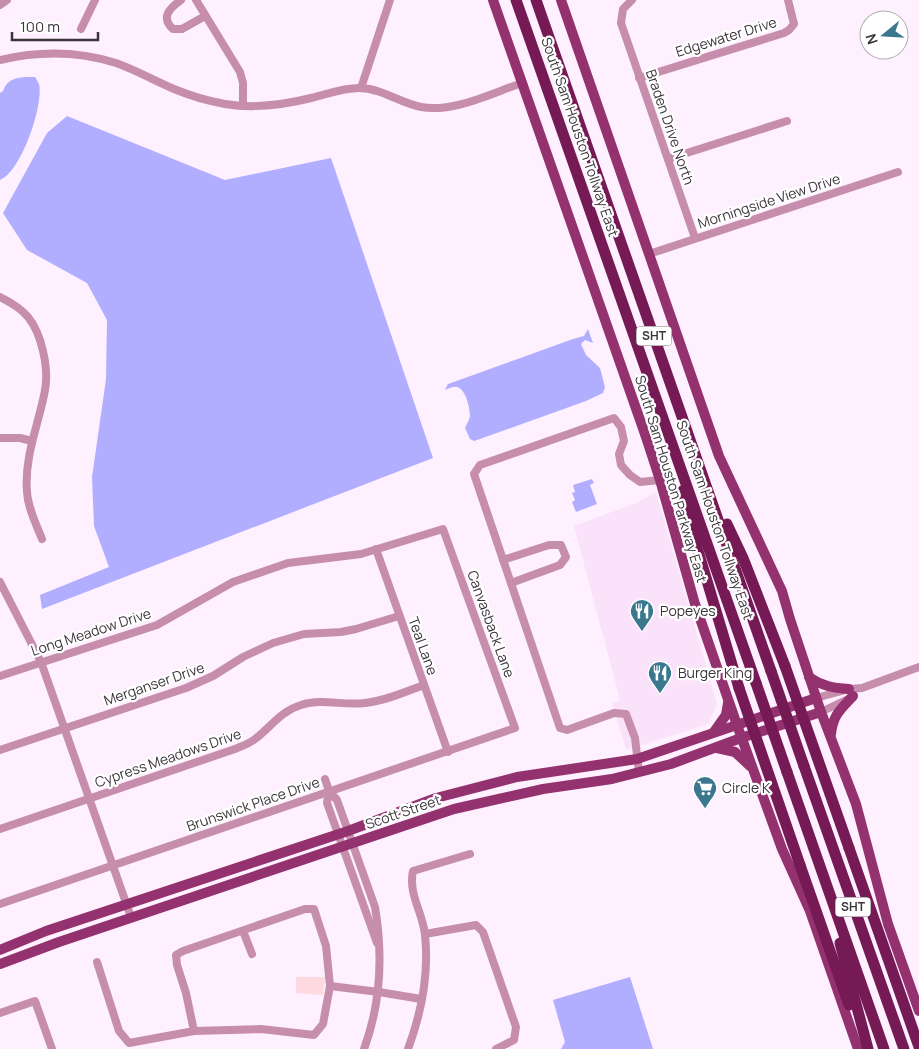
<svg xmlns="http://www.w3.org/2000/svg" width="919" height="1049" font-family="Manrope,sans-serif">
<rect width="100%" height="100%" fill="#fef0fe"/>
<!-- built -->
<polygon fill="#fae3fa" points="656,492 717,704 708,724 626,750 612,703 620,700 574,526 636,503"/>
<!-- green -->
<polygon fill="#fedae0" points="296,977 325,977 323,995 296,993"/>
<!-- water -->
<g fill="#b1aeff">
<path d="M 25,77 L 35,77 C 36,78 39,84 39,84 C 44,105 21,172 0,180 L 0,93 L 3,91 C 7,80 14,78 25,77 Z"/>
<polygon points="67,116 225,180 331,158 433,458 42,609 40,595 109,567 94,526 92,477 106,379 107,320 87,283 27,250 3,213 47,133"/>
<path d="M 588,329 L 593,343 L 585,340 L 581,344 L 586,355 L 600,368 L 605,387 L 603,393 L 586,401 L 477,440 L 474,441 L 470,439 L 465,428 C 467,423 469,421 470,416 C 470,409 466,389 457,387 C 453,386 448,389 445,390 L 448,384 L 573,339 L 584,336 Z"/>
<polygon points="592,479 594,483 590,485 597,504 576,512 572,502 575,500 572,493 575,492 573,485"/>
<polygon points="630,977 653,1049 561,1049 565,1042 553,1000"/>
</g>
<g fill="none" stroke-linecap="round" stroke-linejoin="round">
<!-- minor -->
<g stroke="#c68eac" stroke-width="8">
<path d="M 181,0 C 170,8 160,17 173,29 L 182,29 L 205,16"/>
<polyline points="196,0 240,72 243,83 243,106"/>
<polyline points="632,0 623,9 621,23 695,238"/>
<polyline points="0,5 7,0"/>
<polyline points="81,29 95,0"/>
<path d="M 0,60 C 38,51 78,51 116,63 C 136,70 155,81 174,89 C 191,96 208,101 225,104 C 254,109 283,105 311,98 C 328,94 342,88 359,88 C 381,88 400,103 421,107 C 453,113 492,93 522,83"/>
<polyline points="639,78 784,33 789,30 794,24 788,0"/>
<polyline points="361,88 390,0"/>
<polyline points="668,159 787,121"/>
<polyline points="649,254 898,172"/>
<path d="M 0,297 C 10,302 21,308 28,317 C 42,334 49,369 45,390 C 39,424 24,456 27,492 C 28,508 36,524 42,539"/>
<polyline points="0,438 20,438 32,441"/>
<polyline points="376,549 448,752"/>
<polyline points="503,560 549,545 561,545 566,557 560,565 511,583"/>
<polyline points="0,582 41,662 131,917"/>
<polyline points="0,676 157,625 233,582 288,563 361,554 443,529 515,728 0,904"/>
<polyline points="816,698 849,689 862,688 919,667"/>
<polyline points="821,712 848,699"/>
<polyline points="0,750 186,688 213,676 243,657 273,643 304,634 341,632 356,629 399,616"/>
<polyline points="639,772 635,738 626,714 614,713 567,730 560,728 474,474 480,465 614,418 621,427 624,441 619,454 621,465 630,475 640,482 660,480"/>
<path d="M 325,779 L 329,791 L 337,800 L 375,907 C 383,955 381,1003 364,1049"/>
<polyline points="329,791 327,803 377,943"/>
<path d="M 0,829 L 235,749 C 242,746 249,744 255,739 C 271,727 281,711 301,705 C 322,698 344,706 365,703 C 385,701 405,692 424,685"/>
<polyline points="243,931 252,954"/>
<polyline points="425,934 476,925 483,932 516,1027 514,1040 496,1049"/>
<polyline points="97,962 119,1031 129,1043 194,1031 261,1029 314,1035 323,1024 330,986 326,946 314,909 305,909 183,951 176,955 177,965 186,993 194,1031"/>
<polyline points="330,986 379,992 421,999"/>
<polyline points="0,1013 35,1001 52,1049"/>
<path d="M 408,1049 C 421,1014 429,973 425,935 C 423,913 408,894 413,871 L 470,854"/>
</g>
<!-- major -->
<g stroke="#94326f" stroke-width="10">
<polyline points="493,0 646,437 660,480 695,604 737,725 782,849 810,911 858,1049"/>
<polyline points="561,0 719,456 782,591 790,619 821,712 856,804 888,924 919,1011"/>
<path d="M 809,677 C 822,686 833,688 849,689"/>
<polyline points="714,732 726,715 728,703"/>
<path d="M 831,734 C 833,715 840,710 853,696"/>
<polyline points="717,748 735,752 750,766"/>
<polyline points="0,950 46,931 348,831 436,798 517,777 637,759 816,698"/>
<polyline points="0,964 59,942 454,809 543,789 612,779 671,764 741,738 821,712"/>
</g>
<!-- highway -->
<g stroke="#761a56" stroke-width="11">
<polyline points="516,0 756,683"/>
<polyline points="536,0 771,671"/>
<polyline points="682,491 693,534 739,688"/>
<polyline points="727,524 743,558 785,666"/>
<polyline points="804,766 904,1049"/>
<polyline points="787,772 884,1049"/>
<polyline points="849,848 919,1047"/>
<polyline points="800,865 849,1005"/>
<polyline points="840,943 868,1049"/>
</g>
<!-- highway-bridge -->
<g stroke="#761a56" stroke-width="11">
<polyline points="785,666 849,848"/>
<polyline points="771,671 804,766"/>
<polyline points="756,683 787,772"/>
<polyline points="739,688 800,865"/>
</g>
</g>
<!-- icons -->
<defs>
<g id="restaurant-pin" transform="scale(1.25)"><path d="M0 17L-7.5 6A9.5 9.5 0 1 1 7.5 6Z" fill="#3b788e" stroke="#fff"/><path d="M-5-6h1v4h1v-4h1v4h1v-4h1v5L-1.5 .5V6h-2V.5L-5-1ZM5-6V6H3V1.5H1.5Q1.5-4 5-6Z" fill="#fff"/></g>
<g id="supermarket-pin" transform="scale(1.25)"><path d="M0 17L-7.5 6A9.5 9.5 0 1 1 7.5 6Z" fill="#3b788e" stroke="#fff"/><path d="M-6-5.5h2.5l.6 2H6L4.5 2H-2.5L-4.4-4H-6ZM-1.5 3.2a1.3 1.3 0 1 0 .1 0ZM3 3.2a1.3 1.3 0 1 0 .1 0Z" fill="#fff"/></g>
</defs>
<g fill-rule="evenodd">
<use href="#restaurant-pin" x="642" y="611"/>
<use href="#restaurant-pin" x="660" y="673"/>
<use href="#supermarket-pin" x="705" y="788"/>
</g>
<g text-anchor="middle" stroke-width="4.5" stroke-linejoin="round" paint-order="stroke">
<!-- shield labels -->
<g fill="#fff" stroke="#757175" stroke-width="1">
<rect x="636.5" y="326.5" width="35" height="19" rx="4"/>
<rect x="835.5" y="897.5" width="35" height="19" rx="4"/>
</g>
<g font-size="12" font-weight="bold" fill="#3a343a">
<text x="654" y="340">SHT</text>
<text x="853" y="911">SHT</text>
</g>
<!-- street labels -->
<g font-size="14" fill="#3a343a" stroke="#fff">
<text transform="translate(726 37) rotate(-17)" y="5">Edgewater Drive</text>
<text transform="translate(670 127) rotate(71)" y="5">Braden Drive North</text>
<text transform="translate(580 137) rotate(71)" y="5">South Sam Houston Tollway East</text>
<text transform="translate(769 201) rotate(-18)" y="5">Morningside View Drive</text>
<text transform="translate(671 479) rotate(73)" y="5">South Sam Houston Parkway East</text>
<text transform="translate(715 520) rotate(71)" y="5">South Sam Houston Tollway East</text>
<text transform="translate(491 624) rotate(70)" y="5">Canvasback Lane</text>
<text transform="translate(91 632) rotate(-18)" y="5">Long Meadow Drive</text>
<text transform="translate(423 646) rotate(70)" y="5">Teal Lane</text>
<text transform="translate(154 684) rotate(-19)" y="5">Merganser Drive</text>
<text transform="translate(168 758) rotate(-19)" y="5">Cypress Meadows Drive</text>
<text transform="translate(253 804) rotate(-19)" y="5">Brunswick Place Drive</text>
<text transform="translate(403 812) rotate(-19)" y="5">Scott Street</text>
</g>
<!-- poi labels -->
<g font-size="14" fill="#3a343a" stroke="#fff" text-anchor="start">
<text x="660" y="616">Popeyes</text>
<text x="678" y="678">Burger King</text>
<text x="722" y="793">Circle K</text>
</g>
</g>
<!-- north arrow -->
<g transform="translate(884 35) rotate(252)"><circle r="24" fill="#ffffff" stroke="#b0aeb0"/>
<path d="M0-4L9 19L0 12L-9 19Z" fill="#3b788e"/>
<text y="-8" font-size="14" font-weight="bold" text-anchor="middle" fill="#3a343a">N</text>
</g>
<!-- scale -->
<path d="M12 32v8h86v-8" fill="none" stroke="#3a343a" stroke-width="2.5"/>
<text x="20" y="32" font-size="15" fill="#3a343a" stroke="#ffffff" stroke-width="4" paint-order="stroke">100 m</text>
</svg>
